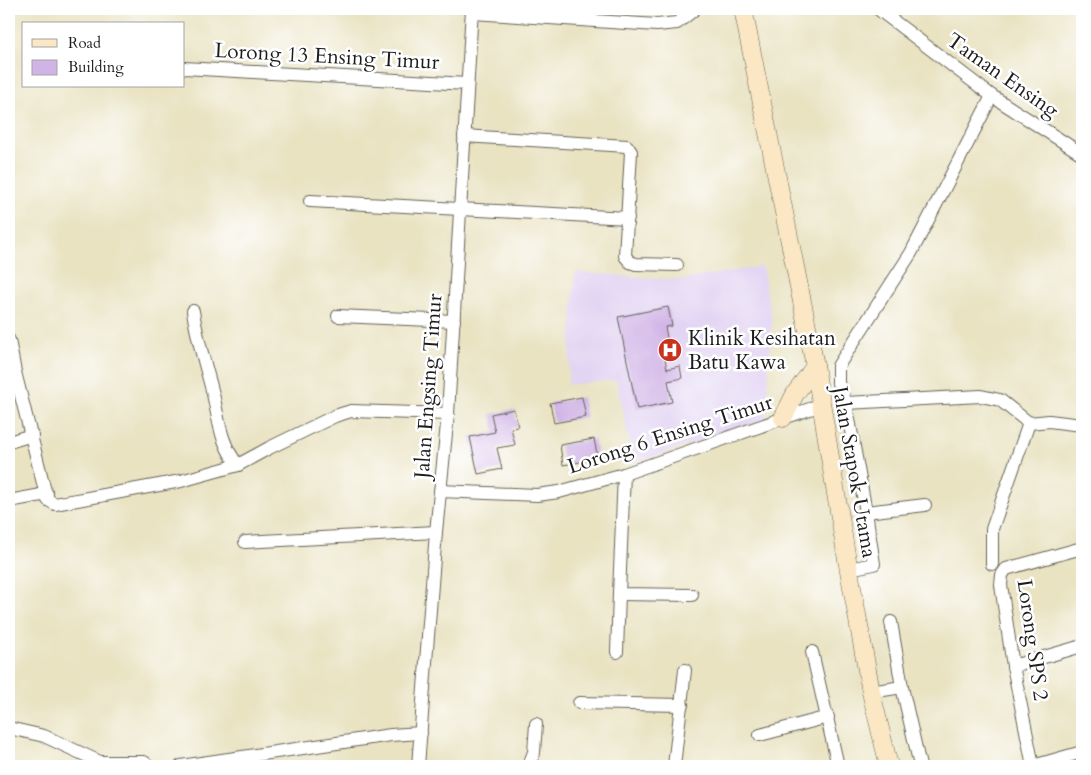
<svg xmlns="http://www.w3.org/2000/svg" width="1091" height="775" font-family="Cardo,serif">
<rect width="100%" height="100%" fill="#fff"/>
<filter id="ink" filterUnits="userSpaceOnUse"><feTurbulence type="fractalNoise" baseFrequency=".02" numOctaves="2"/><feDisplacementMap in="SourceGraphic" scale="10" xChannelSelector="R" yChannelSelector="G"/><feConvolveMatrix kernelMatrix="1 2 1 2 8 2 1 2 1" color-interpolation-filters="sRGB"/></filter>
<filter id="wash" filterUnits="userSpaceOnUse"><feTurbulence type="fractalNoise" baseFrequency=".0096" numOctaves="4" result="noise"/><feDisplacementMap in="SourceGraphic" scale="20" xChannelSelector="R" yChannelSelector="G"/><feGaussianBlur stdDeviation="1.12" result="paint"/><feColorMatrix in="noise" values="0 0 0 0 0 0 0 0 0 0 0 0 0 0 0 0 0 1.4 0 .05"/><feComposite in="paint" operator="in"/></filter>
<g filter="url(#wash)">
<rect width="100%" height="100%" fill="#e9e3c2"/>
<!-- built -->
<polygon fill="#e2d4f3" points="762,266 772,320 766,419 634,463 616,380 568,385 575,272 682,280"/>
<g id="blocks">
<!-- building -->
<g fill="#d0b4e6">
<polygon points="668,307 672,326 665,327 668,342 662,343 667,369 680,366 682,378 668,381 672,402 637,409 618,317"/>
<polygon points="582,397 586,417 554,423 550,403"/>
<polygon points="514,409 518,427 511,428 515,445 497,448 502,469 478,474 470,437 495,432 491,414"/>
<polygon points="594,439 598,459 563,465 560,445"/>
</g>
</g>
</g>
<g filter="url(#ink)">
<use href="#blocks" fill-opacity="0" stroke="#646256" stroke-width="1"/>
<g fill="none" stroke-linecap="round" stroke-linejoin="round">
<!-- street casing -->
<g stroke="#646256" stroke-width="14">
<g id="street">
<polyline points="878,9 992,96 1082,154"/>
<polyline points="472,13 657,25 677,23 695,9"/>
<polyline points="184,68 467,84"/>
<polyline points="992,96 911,253 838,366 838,383 846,403 981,396 1000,400 1029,423 1049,421 1082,425"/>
<polyline points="464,136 627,146 631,152 625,256 630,262 636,264 677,265"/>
<polyline points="310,201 628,218"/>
<path d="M 193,311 C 197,340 206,366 213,394 C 219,420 220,443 238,465 L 269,448 L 335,416 L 351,411 L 448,414"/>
<polyline points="338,316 454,321"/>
<polyline points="9,340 15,372 44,487 48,500 55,504 181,481 238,465"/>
<polyline points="846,403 866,512 874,564 849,569"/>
<polyline points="9,442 32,435"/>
<polyline points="624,474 619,594 692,595"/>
<polyline points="440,491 537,495 559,492 624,474 821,405"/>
<polyline points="9,501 47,494"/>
<polyline points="866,512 925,505"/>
<polyline points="245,542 436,532"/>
<polyline points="992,564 992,529 1029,423"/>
<polyline points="891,622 902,687 920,766"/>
<polyline points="617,652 619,594"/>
<polyline points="812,652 838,766"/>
<polyline points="1013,666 1082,646"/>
<polyline points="871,692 902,687"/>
<polyline points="579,703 682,705"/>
<polyline points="9,728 44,736 100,762 144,762 149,766"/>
<polyline points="760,735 828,717"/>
<polyline points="181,766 391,735 421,733"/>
<polyline points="418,766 436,532 448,414 472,9"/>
<polyline points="527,766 529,765 534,752 536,724"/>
<polyline points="674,766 685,670"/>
<polyline points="1033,766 1013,666 1001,585 1002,575 1006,569 1082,548"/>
<polyline points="1033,766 1082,752"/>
</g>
</g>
<!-- secondary casing -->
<g stroke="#646256" stroke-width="19">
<g id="secondary">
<polyline points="743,9 815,366 846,554 871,692 889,766"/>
<polyline points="783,418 795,394 815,366"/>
</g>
</g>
<!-- street -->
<use href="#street" stroke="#fff" stroke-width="12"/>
<!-- secondary -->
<use href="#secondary" stroke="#fbe7c3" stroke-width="18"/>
</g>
</g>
<!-- icons -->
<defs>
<g id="hospital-disc" transform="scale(1.25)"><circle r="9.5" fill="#c8321e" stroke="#fff"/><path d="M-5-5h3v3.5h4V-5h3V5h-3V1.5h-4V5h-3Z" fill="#fff"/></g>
</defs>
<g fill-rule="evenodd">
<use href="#hospital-disc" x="670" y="350"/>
</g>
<g text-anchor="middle" stroke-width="5" stroke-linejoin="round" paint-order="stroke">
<!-- street labels -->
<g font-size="21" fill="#1c1c1c" stroke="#fff">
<text transform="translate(327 56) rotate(3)" y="7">Lorong 13 Ensing Timur</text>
<text transform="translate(1003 75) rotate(35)" y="7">Taman Ensing</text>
<text transform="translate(428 386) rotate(-86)" y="7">Jalan Engsing Timur</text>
<text transform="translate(670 434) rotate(-18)" y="7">Lorong 6 Ensing Timur</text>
<text transform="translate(855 472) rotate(80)" y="7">Jalan Stapok Utama</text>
<text transform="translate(1033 640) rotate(82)" y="7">Lorong SPS 2</text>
</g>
<!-- poi labels -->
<g font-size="21" fill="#1c1c1c" stroke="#fff" text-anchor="start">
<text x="688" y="345">Klinik Kesihatan<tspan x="688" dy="24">Batu Kawa</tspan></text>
</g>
</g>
<!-- margin -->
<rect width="1091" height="775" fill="none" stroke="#fff" stroke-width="30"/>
<!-- legend -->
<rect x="22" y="22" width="162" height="65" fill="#ffffff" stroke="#a4a4a4"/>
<rect x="32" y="39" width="25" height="8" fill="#fbe7c3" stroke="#a4a4a4"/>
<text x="68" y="48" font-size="15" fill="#1c1c1c">Road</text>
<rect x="32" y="60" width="25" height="15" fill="#d0b4e6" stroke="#a4a4a4"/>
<text x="68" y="72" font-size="15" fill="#1c1c1c">Building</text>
</svg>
